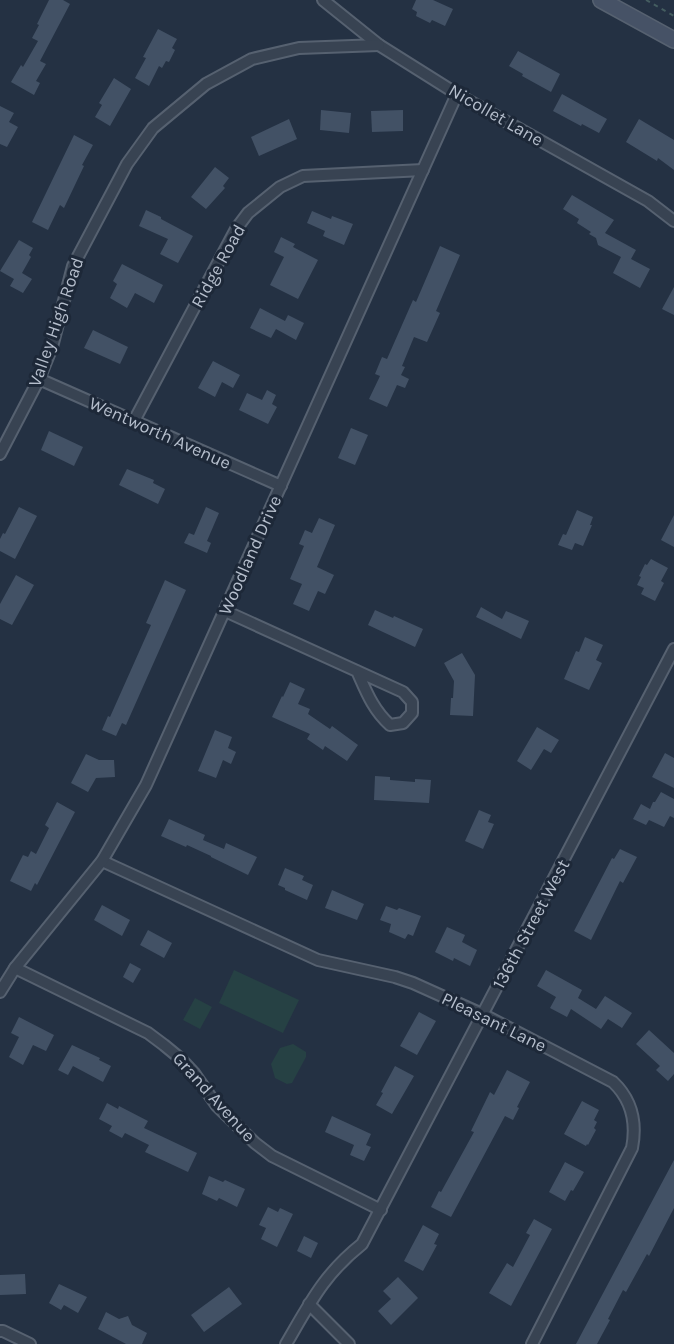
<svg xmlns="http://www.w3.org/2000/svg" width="674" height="1344" font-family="Karla,sans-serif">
<rect width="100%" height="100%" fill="#243143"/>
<!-- green -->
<g fill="#264144">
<polygon points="234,970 299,1000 283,1033 219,1003"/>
<polygon points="195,998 212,1007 200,1029 183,1020"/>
<polygon points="293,1044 306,1052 306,1057 292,1083 287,1084 275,1078 271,1064 280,1048"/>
</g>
<!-- building -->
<g fill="#425165">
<polygon points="49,0 63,0 70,4 40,61 46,64 36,81 40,83 34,95 11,82 21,65 23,67 38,41 32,38 39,25 37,24"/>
<polygon points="416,0 433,0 453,9 445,26 432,20 430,23 416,16 417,12 412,9"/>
<polygon points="158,29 177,39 172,48 175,50 169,62 166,61 162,68 159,66 149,86 135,78 146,58 143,57"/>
<polygon points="518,51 560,74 551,92 522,76 523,74 509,66"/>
<polygon points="114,78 131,89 110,126 95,117 102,105 99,103"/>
<polygon points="562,94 607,119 599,133 582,124 581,126 553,111"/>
<polygon points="0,106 14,113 9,122 18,127 7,147 0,144"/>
<polygon points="321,110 351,113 349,133 320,130"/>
<polygon points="403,110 403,131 372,132 371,111"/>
<polygon points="289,119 297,139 259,156 251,137"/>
<polygon points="639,119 674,140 674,170 658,158 657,161 626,142"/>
<polygon points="74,135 93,145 82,165 84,166 64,208 60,205 48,230 32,222"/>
<polygon points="215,167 229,178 223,186 225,188 206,209 191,197"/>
<polygon points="572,195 614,220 605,233 636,250 631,259 650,269 640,288 613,273 621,257 598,245 596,238 589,234 591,232 577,223 579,219 563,209"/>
<polygon points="146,210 161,217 161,219 193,236 178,263 160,254 168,239 139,226"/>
<polygon points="312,211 331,219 332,216 353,224 344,245 323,236 325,231 307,223"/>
<polygon points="281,237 295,244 293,247 318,260 298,299 270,285 284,257 274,252"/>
<polygon points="19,240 33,248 29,255 31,257 22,273 32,279 23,293 10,286 14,279 0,271"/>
<polygon points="440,246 460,255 436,311 440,313 427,342 414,337 402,366 405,367 401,375 409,379 405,388 397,385 387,407 369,399 380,376 375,374 382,357 387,359 413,300 416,302"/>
<polygon points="122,264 163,285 154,303 135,293 127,308 110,298 117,284 113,281"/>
<polygon points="674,287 674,315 662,309"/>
<polygon points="260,308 285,321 288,315 304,323 296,340 276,329 271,338 250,328"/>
<polygon points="93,330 128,347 120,364 84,348"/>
<polygon points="213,361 240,375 233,388 222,382 215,397 198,388"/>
<polygon points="267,390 276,395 272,404 277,407 268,424 239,410 247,393 262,400"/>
<polygon points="351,428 368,435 355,465 338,458"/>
<polygon points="49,431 83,447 74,466 41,450"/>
<polygon points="127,469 154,480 153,483 165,489 158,504 119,485"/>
<polygon points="19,507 37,516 15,559 0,551 0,539 3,533 5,534"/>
<polygon points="206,507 219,513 207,541 211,543 207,553 184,543 189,533 194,535"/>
<polygon points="577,510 593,517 590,525 592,525 583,546 575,543 572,550 558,545 563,534 566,535"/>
<polygon points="674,515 674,547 661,540"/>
<polygon points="319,518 335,525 317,567 334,575 325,594 318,591 309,611 293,604 302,584 290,579 304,546 299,544 305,530 312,533"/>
<polygon points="651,559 668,568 661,581 664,583 655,601 641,594 644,588 637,585 641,577 639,576 645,564 647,565"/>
<polygon points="16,575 34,585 12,625 0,619 0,604"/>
<polygon points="165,580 186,590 126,725 122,723 116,736 102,730 108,716 110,717 151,625 146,623"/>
<polygon points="481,607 502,619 506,611 529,621 521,639 476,617"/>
<polygon points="375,610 393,618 394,616 423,629 415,647 368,625"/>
<polygon points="585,637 603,645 596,660 602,663 589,690 564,679 576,651 579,652"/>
<polygon points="462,653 475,675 473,716 450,715 451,698 453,698 454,681 444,663"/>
<polygon points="290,682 305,689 298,704 310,709 308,714 330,729 332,726 358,745 347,761 325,746 323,750 307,739 310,734 272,717 282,696 283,697"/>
<polygon points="537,727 559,740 551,753 544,749 531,770 517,761"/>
<polygon points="215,730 232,737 228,748 236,752 231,764 223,760 216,778 198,771"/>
<polygon points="665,753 674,758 674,788 652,777"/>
<polygon points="86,754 99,760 114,760 115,777 96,778 88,792 71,783"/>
<polygon points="375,776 390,777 390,780 415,782 415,779 431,780 429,803 374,800"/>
<polygon points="661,792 674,799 674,818 670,816 664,827 649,820 646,825 633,819 641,804 650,809 653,802 655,802"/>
<polygon points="57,802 75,812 37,885 35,883 31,891 10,881 23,855 28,857 31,851 36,854 49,828 45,825"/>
<polygon points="479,810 491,815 488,822 494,824 483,849 465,841"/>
<polygon points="169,819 205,835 203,840 224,849 226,843 257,857 248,875 211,857 211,856 187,845 186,847 161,836"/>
<polygon points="620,849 637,857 623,883 620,881 591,940 574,931 612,858 614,859"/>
<polygon points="285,868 304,876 302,880 313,885 307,900 285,890 285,888 278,885"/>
<polygon points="332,890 364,904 357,920 325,908"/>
<polygon points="102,905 130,920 122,936 94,920"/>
<polygon points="386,906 397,910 399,908 421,916 413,936 408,934 405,939 389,932 391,924 380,920"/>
<polygon points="447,927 465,935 462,942 477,950 470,966 454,958 453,961 435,952"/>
<polygon points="148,930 172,943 164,958 140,945"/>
<polygon points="130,963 141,969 133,983 123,977"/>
<polygon points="546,970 582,990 578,998 596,1009 605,996 632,1013 622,1028 608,1019 601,1029 571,1009 567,1017 550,1008 556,997 537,986"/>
<polygon points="419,1012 436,1021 417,1055 400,1046"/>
<polygon points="19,1017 54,1035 46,1051 33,1045 23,1065 9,1057 19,1037 11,1033"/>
<polygon points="649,1030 674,1053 674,1074 668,1081 656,1070 660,1066 636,1044"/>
<polygon points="72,1045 100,1058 99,1060 111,1066 103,1082 73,1066 68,1075 58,1070"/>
<polygon points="395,1066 414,1076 392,1114 376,1105 383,1093 381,1092"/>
<polygon points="507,1070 530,1082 517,1107 519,1108 513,1120 505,1116 451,1217 431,1207 439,1191 441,1192 474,1132 471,1131 490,1092 494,1095"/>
<polygon points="582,1101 599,1110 594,1120 597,1122 594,1128 596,1130 588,1145 587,1144 586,1146 564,1134"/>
<polygon points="107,1103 118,1109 119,1106 148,1121 144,1128 197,1153 188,1172 145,1152 149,1145 125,1133 122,1138 109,1131 112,1126 99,1119"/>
<polygon points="332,1116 371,1134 366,1145 371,1147 364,1161 350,1155 354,1145 325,1132"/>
<polygon points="674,1160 674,1208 649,1256 647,1254 626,1292 623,1290 608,1319 610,1320 597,1344 576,1344"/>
<polygon points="565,1162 584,1172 573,1191 571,1190 565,1201 549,1192"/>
<polygon points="209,1176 223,1182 225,1180 245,1189 237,1207 219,1198 217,1201 202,1194"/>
<polygon points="268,1207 278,1212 280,1208 293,1214 277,1247 261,1239 266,1228 259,1225"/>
<polygon points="534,1219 552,1229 511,1306 489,1293 507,1263 513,1267 530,1235 526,1233"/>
<polygon points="423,1225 439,1234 434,1244 437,1245 423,1271 404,1261"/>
<polygon points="304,1236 318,1243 311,1258 297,1251"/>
<polygon points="25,1274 26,1294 0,1295 0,1275"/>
<polygon points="398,1277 418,1298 391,1325 378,1311 391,1299 383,1291"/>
<polygon points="59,1284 87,1297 78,1313 64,1305 61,1310 49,1303"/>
<polygon points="229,1287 242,1304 204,1332 191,1315"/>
<polygon points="106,1312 119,1319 128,1316 132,1325 147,1333 142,1344 126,1344 98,1329"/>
</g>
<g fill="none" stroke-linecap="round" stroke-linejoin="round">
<!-- minor casing -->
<g stroke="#566170" stroke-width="14">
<g id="minor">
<polyline points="323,0 379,45 457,94 648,201 674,221"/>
<polyline points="39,379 281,486"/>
<polyline points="134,421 236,229 248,213 280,187 303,176 423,170"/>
<polyline points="0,454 39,379 52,347 73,266 127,164 153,128 206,84 252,59 299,48 379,45"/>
<path d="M 225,611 L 403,692 L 412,702 L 412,713 L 403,723 L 390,725 C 373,710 366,691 357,671"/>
<path d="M 102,861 L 318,960 L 395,977 L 413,983 L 484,1015 L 613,1082 C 632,1100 637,1122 632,1148 L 532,1344"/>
<polyline points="15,968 148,1033 164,1045 181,1059 194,1073 217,1106 255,1143 272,1156 381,1210"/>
<polyline points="0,992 15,968 102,861 146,785 457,94"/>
<polyline points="309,1304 349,1344"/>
<polyline points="0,1331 3,1331 30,1344"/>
<path d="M 286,1344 C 310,1303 324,1274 362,1244 L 674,649"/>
</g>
</g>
<!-- secondary casing -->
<g stroke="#566170" stroke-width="18">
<polyline id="secondary" points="601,0 674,40"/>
</g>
<!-- path -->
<polyline stroke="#445d60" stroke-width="2" stroke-dasharray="4.5 4.5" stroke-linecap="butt" points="646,0 674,16"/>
<!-- minor -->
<use href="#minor" stroke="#384352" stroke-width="10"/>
<!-- secondary -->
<use href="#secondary" stroke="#465266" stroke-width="15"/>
</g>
<g text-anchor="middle" stroke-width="6" stroke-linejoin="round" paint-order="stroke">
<!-- street labels -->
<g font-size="18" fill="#b5becc" stroke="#1d2838">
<text transform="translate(496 115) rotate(30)" y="6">Nicollet Lane</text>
<text transform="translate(218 266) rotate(-61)" y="6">Ridge Road</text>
<text transform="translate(56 322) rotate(-71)" y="6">Valley High Road</text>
<text transform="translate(160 433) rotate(24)" y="6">Wentworth Avenue</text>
<text transform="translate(250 555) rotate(-66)" y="6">Woodland Drive</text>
<text transform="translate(531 924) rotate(-62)" y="6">136th Street West</text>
<text transform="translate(494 1022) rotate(26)" y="6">Pleasant Lane</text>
<text transform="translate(214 1097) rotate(48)" y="6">Grand Avenue</text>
</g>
</g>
</svg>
